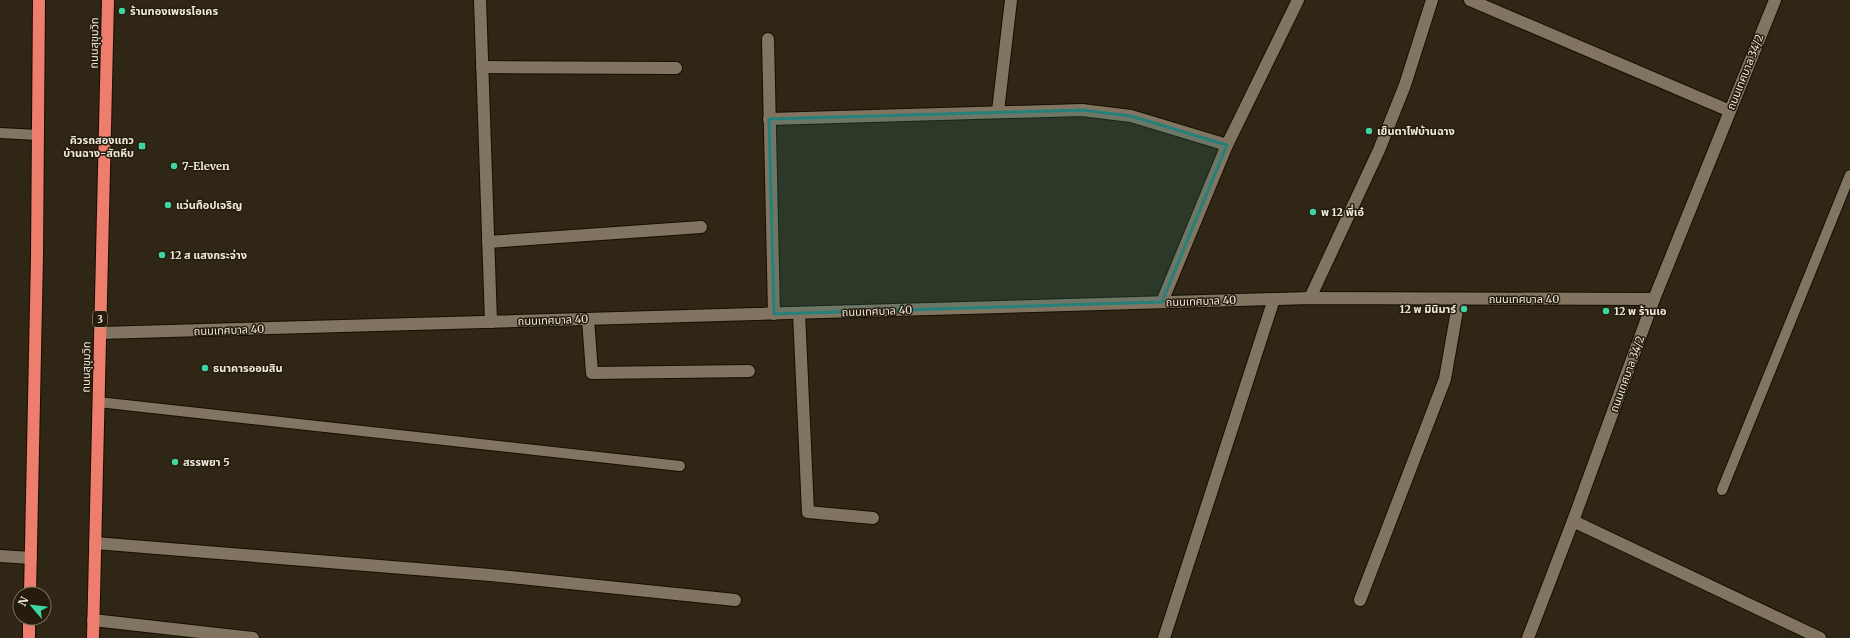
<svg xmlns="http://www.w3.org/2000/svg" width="1850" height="638" font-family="Merriweather,'Noto Sans Thai',serif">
<rect width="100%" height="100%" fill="#2f2615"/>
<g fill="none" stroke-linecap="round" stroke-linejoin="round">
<!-- lane casing -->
<g stroke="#170e02" stroke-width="12">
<g id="lane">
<polyline points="0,133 38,135"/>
<polyline points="98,402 680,466"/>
<polyline points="1722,490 1850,175"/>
</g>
</g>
<!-- street casing -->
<g stroke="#170e02" stroke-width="14">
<g id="street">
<polyline points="480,0 491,322"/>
<polyline points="1470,0 1730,111"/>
<polyline points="768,39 774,314"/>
<polyline points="482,67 676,68"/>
<polyline points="998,111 1011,0"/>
<polyline points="769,119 1082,110 1131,116 1227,145"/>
<polyline points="488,242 701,227"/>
<polyline points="1310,298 1379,150 1405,85 1432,0"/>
<polyline points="1162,302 1227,145 1298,0"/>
<polyline points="799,313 808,512 873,518"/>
<polyline points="588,319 592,373 749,371"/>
<polyline points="100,333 1310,298 1654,299"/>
<polyline points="1573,521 1820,638"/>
<polyline points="95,543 490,575 735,600"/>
<polyline points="0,556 31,558"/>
<polyline points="1360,600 1445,379 1459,299"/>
<polyline points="93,620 253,638"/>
<polyline points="1164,638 1274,299"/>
<polyline points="1528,638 1573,521 1654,299 1775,0"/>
</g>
</g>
<!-- highway casing -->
<g stroke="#170e02" stroke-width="14">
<g id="highway">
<polyline points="30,594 37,256 39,0"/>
<polyline points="29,638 29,618"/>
<polyline points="93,638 108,0"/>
</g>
</g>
<!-- lane -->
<use href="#lane" stroke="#817562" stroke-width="10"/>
<!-- street -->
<use href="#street" stroke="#817562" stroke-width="12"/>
<!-- highway -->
<use href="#highway" stroke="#ed7e6e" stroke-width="12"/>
</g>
<!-- marked area -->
<path fill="#258179" fill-opacity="0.2" stroke="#258179" stroke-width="3" stroke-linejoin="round" d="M 1082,110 L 1131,116 L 1227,145 L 1162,302 L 774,314 L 769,119 Z"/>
<!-- markers -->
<g fill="#3fd4a2" stroke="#251c0c" stroke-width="1.5">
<circle cx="122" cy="11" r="4"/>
<circle cx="1369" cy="131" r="4"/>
<rect x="138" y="142" width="8" height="8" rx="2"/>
<circle cx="174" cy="166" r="4"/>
<circle cx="168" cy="205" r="4"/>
<circle cx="1313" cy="212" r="4"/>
<circle cx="162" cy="255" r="4"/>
<circle cx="1464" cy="309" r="4"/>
<circle cx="1606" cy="311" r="4"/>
<circle cx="205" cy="368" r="4"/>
<circle cx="175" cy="462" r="4"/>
</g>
<g text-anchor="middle" stroke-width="3" stroke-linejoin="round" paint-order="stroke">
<!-- shield labels -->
<rect fill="#251c0c" stroke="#b2ab9f" stroke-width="1" x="93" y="311" width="14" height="16" rx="3"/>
<g font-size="10" font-weight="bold" fill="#eee8de">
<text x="100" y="323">3</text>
</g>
<!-- poi labels -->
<g font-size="11" font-weight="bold" fill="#eee8de" stroke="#251c0c" text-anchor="start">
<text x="130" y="15">ร้านทองเพชรโอเคร</text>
<text x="1377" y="135">เย็นตาโฟบ้านฉาง</text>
<text x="134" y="144" text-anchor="end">คิวรถสองแถว<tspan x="134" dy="13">บ้านฉาง-สัตหีบ</tspan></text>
<text x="182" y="170">7-Eleven</text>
<text x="176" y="209">แว่นท็อปเจริญ</text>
<text x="1321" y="216">พ 12 พี่เอ๋</text>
<text x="170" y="259">12 ส แสงกระจ่าง</text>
<text x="1456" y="313" text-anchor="end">12 พ มินิมาร์</text>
<text x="1614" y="315">12 พ ร้านเอ</text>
<text x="213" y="372">ธนาคารออมสิน</text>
<text x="183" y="466">สรรพยา 5</text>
</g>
<!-- street labels -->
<g font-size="11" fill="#eee8de" stroke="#251c0c">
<text transform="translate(94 43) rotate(-89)" y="4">ถนนสุขุมวิท</text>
<text transform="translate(1745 72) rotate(-68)" y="4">ถนนเทศบาล 34/2</text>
<text x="1524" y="303">ถนนเทศบาล 40</text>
<text transform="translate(1201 301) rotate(-2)" y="4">ถนนเทศบาล 40</text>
<text transform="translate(877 311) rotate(-2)" y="4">ถนนเทศบาล 40</text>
<text transform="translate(553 320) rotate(-2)" y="4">ถนนเทศบาล 40</text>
<text transform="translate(229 330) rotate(-2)" y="4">ถนนเทศบาล 40</text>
<text transform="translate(86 367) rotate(-89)" y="4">ถนนสุขุมวิท</text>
<text transform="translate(1627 374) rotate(-70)" y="4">ถนนเทศบาล 34/2</text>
</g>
</g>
<!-- north arrow -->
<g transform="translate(32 606) rotate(298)"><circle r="19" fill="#251c0c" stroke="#756e60"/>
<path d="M0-3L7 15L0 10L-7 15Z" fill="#3fd4a2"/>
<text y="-6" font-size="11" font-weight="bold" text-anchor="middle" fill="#eee8de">N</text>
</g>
</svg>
